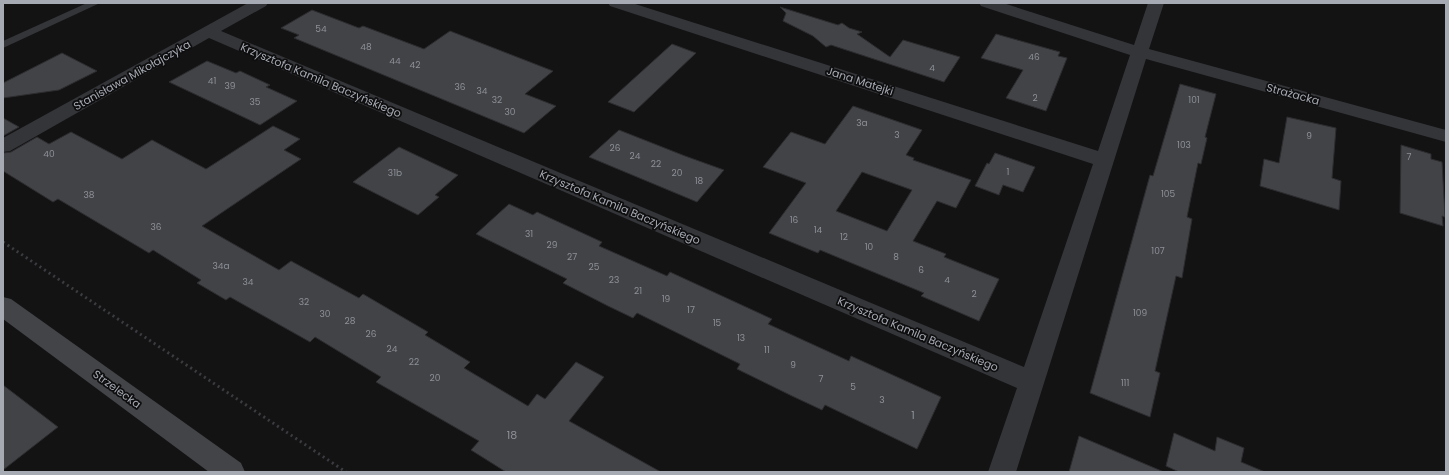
<svg xmlns="http://www.w3.org/2000/svg" width="1449" height="475" viewBox="0 0 1449 475" font-family="Poppins,sans-serif">
<rect width="100%" height="100%" fill="#131314"/>
<path fill="#424347" stroke="#2d2d30" fill-rule="evenodd" d="M 780,7 L 838,25 L 842,23 L 849,28 L 862,32 L 857,34 L 890,57 L 903,40 L 960,57 L 944,82 L 831,45 L 826,47 L 813,36 L 783,21 L 786,13 Z
M 312,10 L 359,28 L 363,26 L 424,49 L 450,31 L 553,71 L 525,94 L 556,106 L 524,133 L 294,38 L 299,35 L 281,28 Z
M 996,34 L 1060,52 L 1058,56 L 1067,58 L 1046,111 L 1006,98 L 1023,70 L 981,58 Z
M 672,44 L 696,53 L 634,112 L 608,102 Z
M 62,53 L 97,71 L 59,90 L 3,98 L 3,83 Z
M 207,61 L 236,73 L 240,71 L 270,85 L 266,87 L 297,101 L 260,125 L 169,82 Z
M 1180,84 L 1216,94 L 1205,137 L 1207,138 L 1201,164 L 1198,163 L 1187,217 L 1192,219 L 1182,278 L 1176,276 L 1155,371 L 1160,373 L 1150,417 L 1090,393 L 1150,175 L 1153,176 Z
M 853,106 L 922,130 L 906,155 L 914,158 L 913,160 L 971,180 L 956,208 L 937,201 L 913,241 L 946,254 L 944,257 L 999,279 L 979,321 L 921,296 L 924,293 L 820,250 L 818,253 L 769,233 L 806,183 L 763,167 L 791,132 L 825,144 ZM 862,172 L 912,190 L 887,231 L 836,211 Z
M 1287,117 L 1336,128 L 1332,178 L 1341,181 L 1339,210 L 1260,186 L 1264,159 L 1279,163 Z
M 3,118 L 19,127 L 3,136 Z
M 273,126 L 300,139 L 284,150 L 301,159 L 202,226 L 279,270 L 291,261 L 359,298 L 363,294 L 428,332 L 425,335 L 470,362 L 464,368 L 528,406 L 537,394 L 545,399 L 576,362 L 604,377 L 569,421 L 661,472 L 506,472 L 471,450 L 479,441 L 376,382 L 381,377 L 315,337 L 310,342 L 230,297 L 226,300 L 197,283 L 201,280 L 153,250 L 149,253 L 58,199 L 53,202 L 3,171 L 3,153 L 11,152 L 37,137 L 49,144 L 71,132 L 122,159 L 152,140 L 206,169 Z
M 619,130 L 685,156 L 724,170 L 697,202 L 589,157 Z
M 1401,145 L 1431,154 L 1431,159 L 1442,162 L 1445,217 L 1442,216 L 1443,226 L 1400,213 Z
M 399,147 L 458,175 L 435,195 L 439,197 L 418,215 L 353,182 Z
M 995,153 L 1035,167 L 1023,192 L 1003,185 L 999,195 L 975,186 L 987,163 L 989,164 Z
M 509,204 L 533,215 L 537,212 L 602,242 L 599,246 L 667,276 L 670,272 L 772,319 L 768,324 L 849,361 L 851,356 L 941,397 L 917,449 L 825,405 L 822,410 L 792,396 L 737,369 L 740,364 L 637,313 L 633,318 L 608,306 L 563,283 L 567,279 L 476,234 Z
M 3,385 L 58,427 L 3,470 Z
M 1174,433 L 1215,451 L 1217,437 L 1244,448 L 1241,462 L 1265,472 L 1179,472 L 1166,466 Z
M 1079,436 L 1164,472 L 1069,472 Z"/>
<g fill="none" stroke-linecap="round" stroke-linejoin="round">
<path stroke="#3b3c40" stroke-width="3" stroke-dasharray="2 3.5" stroke-linecap="butt" d="M 3,242 L 346,472"/>
<path fill="#343539" fill-rule="evenodd" d="M 87,3 L 100,3 L 3,48 L 3,41 Z"/>
<path fill="#343539" fill-rule="evenodd" d="M 248,3 L 268,3 L 266,6 L 221,31 L 1024,367 L 1093,164 L 610,6 L 608,3 L 632,3 L 1098,151 L 1130,55 L 981,6 L 979,3 L 1003,3 L 1134,45 L 1148,3 L 1164,3 L 1149,49 L 1446,130 L 1446,142 L 1146,59 L 1016,472 L 988,472 L 1017,388 L 209,38 L 10,151 L 3,152 L 3,138 Z"/>
<path fill="#434448" fill-rule="evenodd" d="M 3,297 L 11,299 L 241,463 L 245,472 L 209,472 L 3,319 Z"/>
</g>
<g text-anchor="middle" dominant-baseline="central" stroke-width="3.5" stroke-linejoin="round" paint-order="stroke">
<g font-size="9" fill="#8d9098">
<text x="321" y="29">54</text>
<text x="366" y="47">48</text>
<text x="1034" y="57">46</text>
<text x="395" y="61">44</text>
<text x="415" y="65">42</text>
<text x="932" y="68">4</text>
<text x="212" y="81">41</text>
<text x="230" y="86">39</text>
<text x="460" y="87">36</text>
<text x="482" y="91">34</text>
<text x="1035" y="98">2</text>
<text x="497" y="100">32</text>
<text x="1194" y="100">101</text>
<text x="255" y="102">35</text>
<text x="510" y="112">30</text>
<text x="862" y="123">3a</text>
<text x="897" y="135">3</text>
<text x="1309" y="136">9</text>
<text x="1184" y="145">103</text>
<text x="615" y="148">26</text>
<text x="49" y="154">40</text>
<text x="635" y="156">24</text>
<text x="1409" y="157">7</text>
<text x="656" y="164">22</text>
<text x="1008" y="172">1</text>
<text x="395" y="173">31b</text>
<text x="677" y="173">20</text>
<text x="699" y="181">18</text>
<text x="1168" y="194">105</text>
<text x="89" y="195">38</text>
<text x="794" y="220">16</text>
<text x="156" y="227">36</text>
<text x="818" y="230">14</text>
<text x="529" y="234">31</text>
<text x="844" y="237">12</text>
<text x="552" y="245">29</text>
<text x="869" y="247">10</text>
<text x="1158" y="251">107</text>
<text x="572" y="257">27</text>
<text x="896" y="257">8</text>
<text x="221" y="266">34a</text>
<text x="594" y="267">25</text>
<text x="921" y="270">6</text>
<text x="614" y="280">23</text>
<text x="947" y="280">4</text>
<text x="248" y="282">34</text>
<text x="638" y="291">21</text>
<text x="974" y="294">2</text>
<text x="666" y="299">19</text>
<text x="304" y="302">32</text>
<text x="691" y="310">17</text>
<text x="1140" y="313">109</text>
<text x="325" y="314">30</text>
<text x="350" y="321">28</text>
<text x="717" y="323">15</text>
<text x="371" y="334">26</text>
<text x="741" y="338">13</text>
<text x="392" y="349">24</text>
<text x="767" y="350">11</text>
<text x="414" y="362">22</text>
<text x="793" y="365">9</text>
<text x="435" y="378">20</text>
<text x="821" y="379">7</text>
<text x="1125" y="383">111</text>
<text x="853" y="387">5</text>
<text x="882" y="400">3</text>
</g>
<g font-size="11" fill="#a6aab3" stroke="#0e0e0f">
<text transform="translate(132 75) rotate(-29)">Stanisława Mikołajczyka</text>
<text transform="translate(321 80) rotate(23)">Krzysztofa Kamila Baczyńskiego</text>
<text transform="translate(860 81) rotate(18)">Jana Matejki</text>
<text transform="translate(1293 94) rotate(15)">Strażacka</text>
<text transform="translate(620 207) rotate(23)">Krzysztofa Kamila Baczyńskiego</text>
<text transform="translate(918 334) rotate(23)">Krzysztofa Kamila Baczyńskiego</text>
<text transform="translate(117 389) rotate(36)">Strzelecka</text>
</g>
<g font-size="11" fill="#8d9098">
<text x="913" y="415">1</text>
<text x="512" y="435">18</text>
</g>
</g>
<rect width="1449" height="475" fill="none" stroke="#a6aab3" stroke-width="8"/>
</svg>
